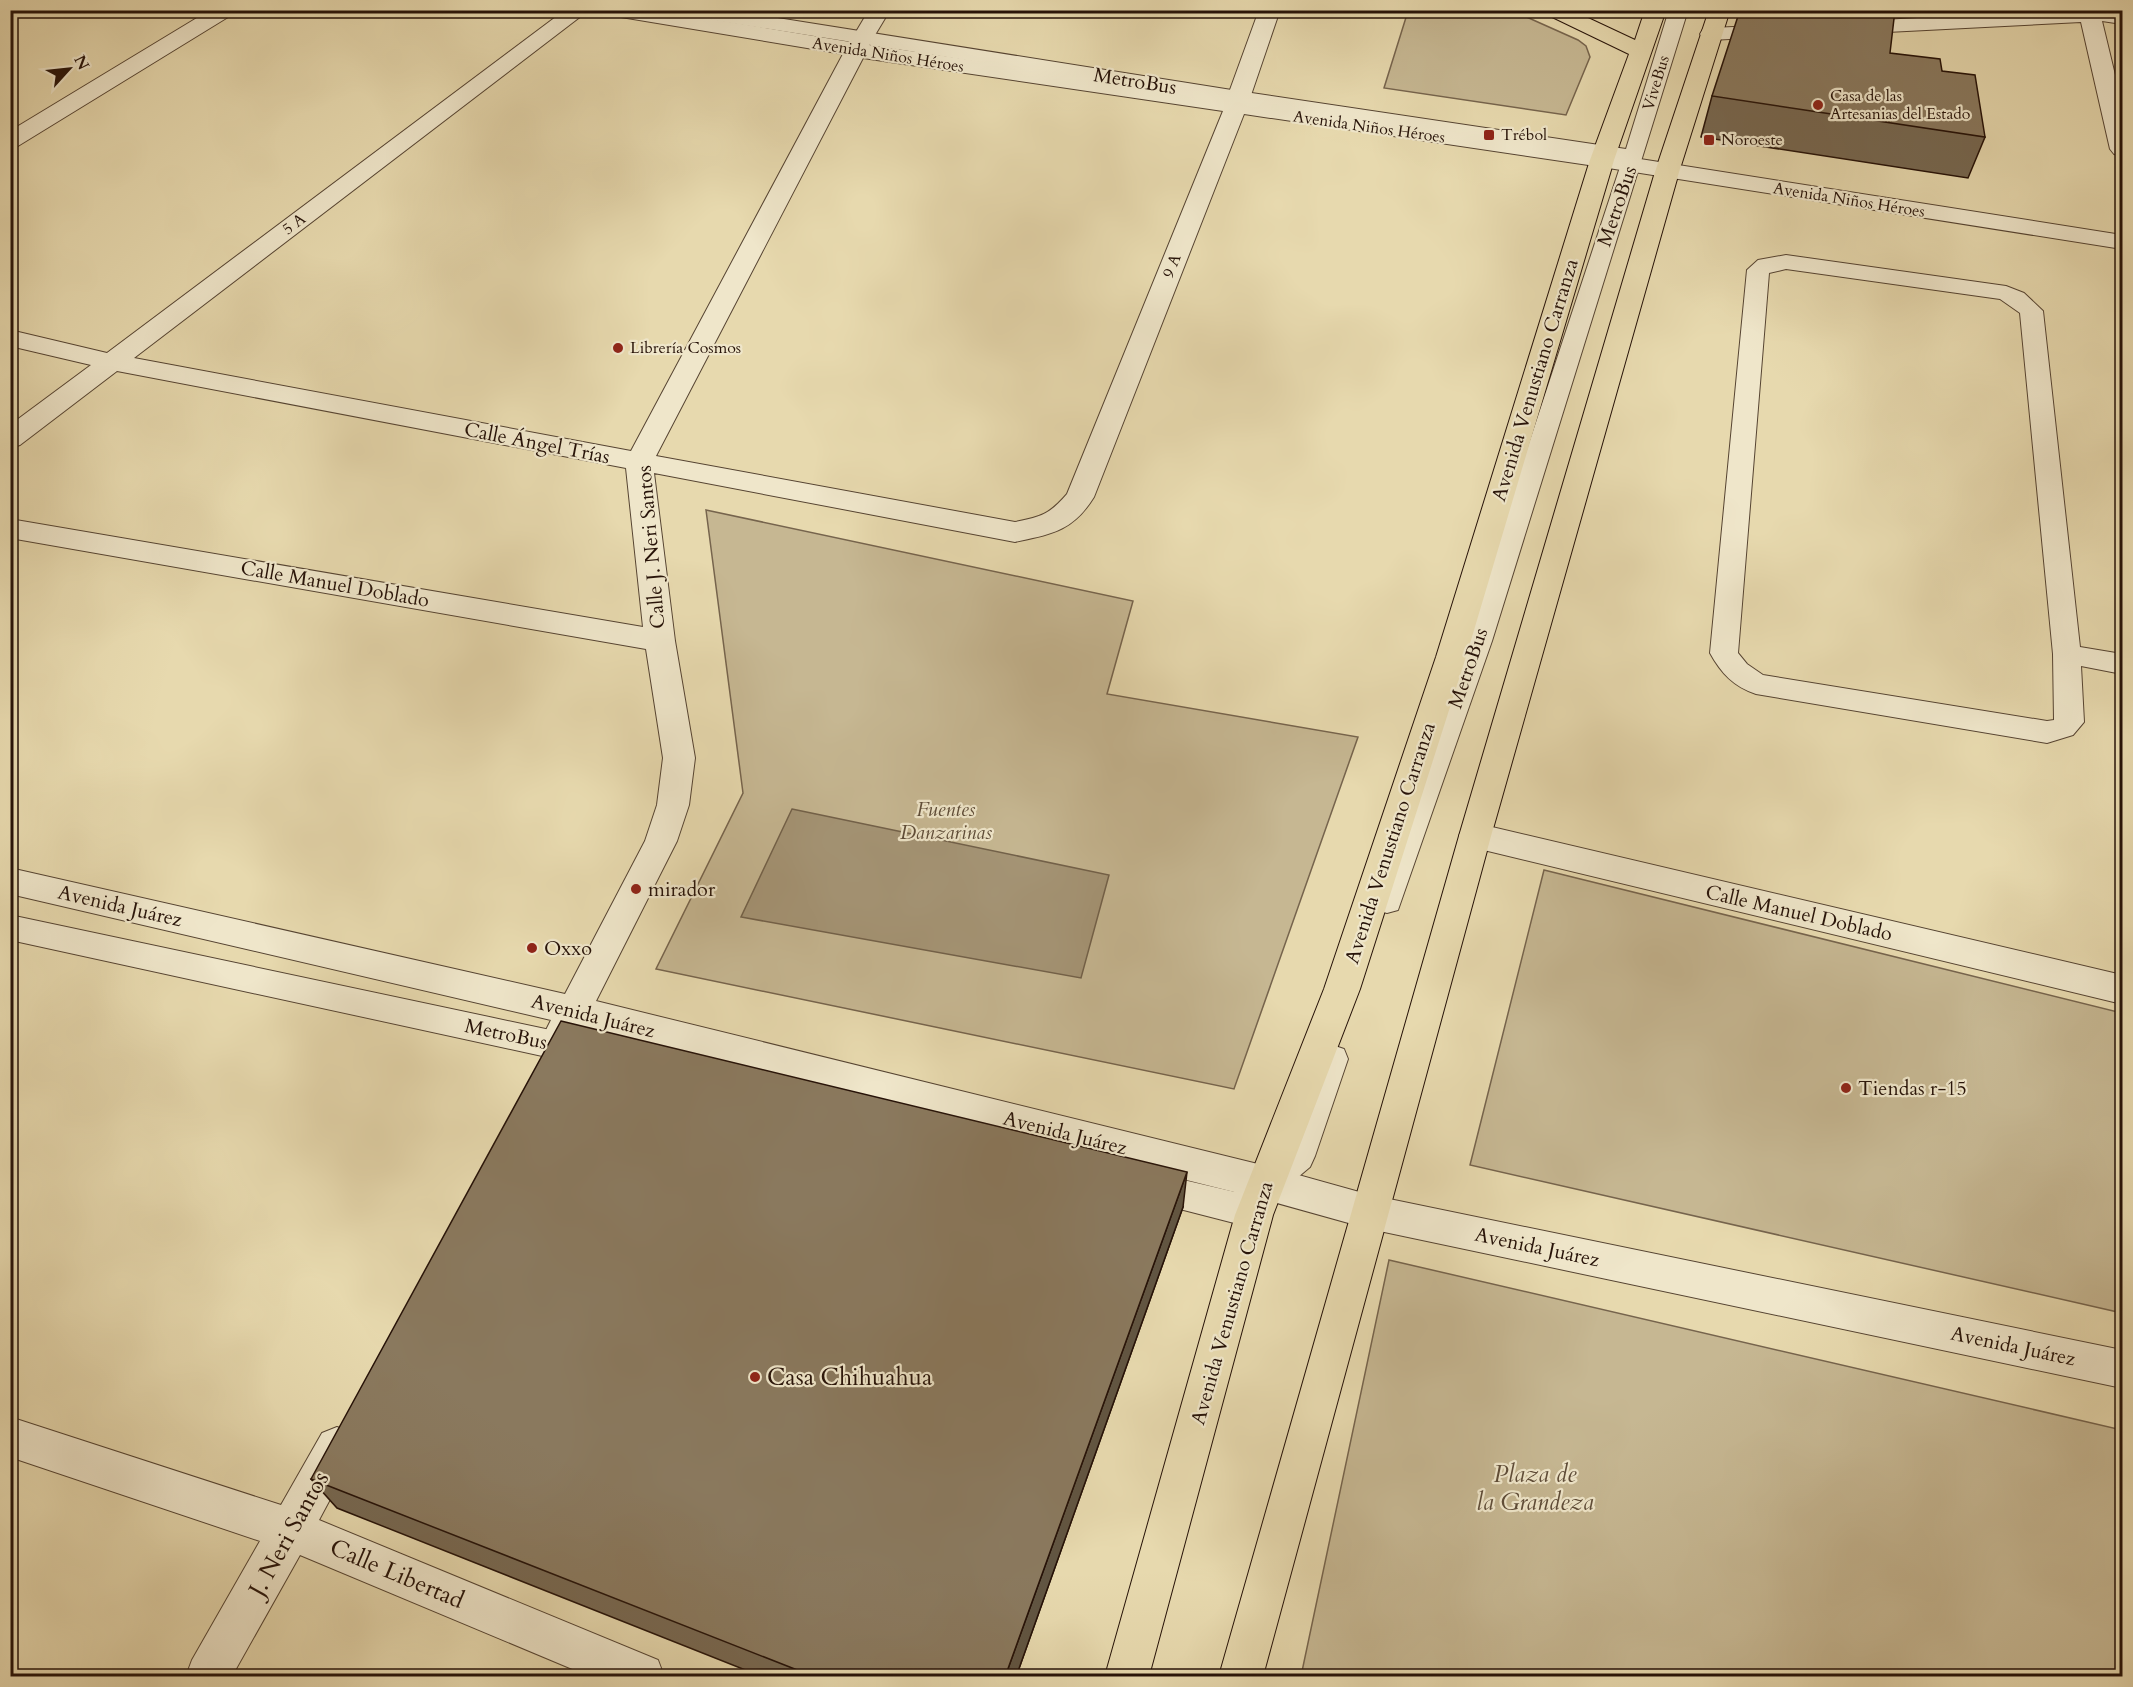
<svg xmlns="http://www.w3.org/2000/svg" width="2133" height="1687" viewBox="0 0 2133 1687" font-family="Cardo,serif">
<rect width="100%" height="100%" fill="#e7d9ae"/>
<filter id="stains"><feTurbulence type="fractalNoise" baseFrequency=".00333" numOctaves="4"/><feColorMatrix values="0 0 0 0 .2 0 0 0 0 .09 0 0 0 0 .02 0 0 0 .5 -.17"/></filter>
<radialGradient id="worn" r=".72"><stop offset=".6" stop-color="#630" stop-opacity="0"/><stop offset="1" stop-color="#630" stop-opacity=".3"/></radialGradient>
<path fill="#c6b792" stroke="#76644d" stroke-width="1.5" d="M 1408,11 L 1513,11 L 1578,40 L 1586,46 L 1590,57 L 1566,115 L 1384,88 Z
M 706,510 L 1133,601 L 1107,694 L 1358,737 L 1234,1089 L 656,969 L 743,793 Z
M 1544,870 L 2122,1013 L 2122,1313 L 1470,1165 Z
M 1389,1260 L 2122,1430 L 2122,1676 L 1301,1676 Z"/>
<path fill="#a59576" stroke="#72614a" stroke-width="1.5" d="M 792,809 L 1109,875 L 1081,978 L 741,917 Z"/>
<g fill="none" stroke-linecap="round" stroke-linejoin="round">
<g stroke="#564432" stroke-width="2">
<path id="lane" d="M 678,10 L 727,10 L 1238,91 L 1626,149 L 1669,10 L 1688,10 L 1492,641 L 1398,910 L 1387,913 L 1376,910 L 1372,901 L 1464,641 L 1622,161 L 1238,103 L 687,16 L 680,14 Z
M 1786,255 L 2006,286 L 2024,293 L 2043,311 L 2080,647 L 2122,654 L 2122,674 L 2081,666 L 2084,722 L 2073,735 L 2047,743 L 1756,694 C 1734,687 1721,673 1710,653 L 1747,270 L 1758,260 ZM 1786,269 L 2000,299 L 2020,313 L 2053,654 L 2054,720 L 2047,721 L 1763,675 L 1747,664 L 1738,653 L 1769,273 Z
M 10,915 L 588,1038 L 600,1042 L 604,1052 L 600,1062 L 588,1066 L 10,940 Z
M 1332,1045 L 1344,1049 L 1348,1059 L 1315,1156 L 1310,1167 L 1278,1194 L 1254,1220 L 1242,1225 L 1133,1197 L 1128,1186 L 1133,1175 L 1145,1171 L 1235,1192 L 1254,1172 L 1284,1147 L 1316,1059 L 1320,1049 Z"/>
</g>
<g stroke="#564432" stroke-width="2">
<path id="street" d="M 210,10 L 236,10 L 233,14 L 18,146 L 10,148 L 10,131 Z
M 565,10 L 589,10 L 134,358 L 631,451 L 843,54 L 615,16 L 608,14 L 605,10 L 656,10 L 850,42 L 869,10 L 890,10 L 869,45 L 1227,98 L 1259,10 L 1280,10 L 1249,101 L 1602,153 L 2122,235 L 2122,249 L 1602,167 L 1244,114 L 1094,497 C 1073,531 1052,534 1015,542 L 654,473 L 675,641 L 695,758 L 689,805 L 677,841 L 596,1001 L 1266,1166 L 1370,1195 L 2122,1350 L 2122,1388 L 1370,1229 L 1266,1200 L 583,1028 L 577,1041 L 564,1045 L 551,1041 L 546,1030 L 551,1020 L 10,894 L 10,868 L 565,994 L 645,841 L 657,805 L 663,758 L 646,649 L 10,538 L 10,519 L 643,627 L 626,468 L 117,371 L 20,445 L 10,448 L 10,425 L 91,365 L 10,346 L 10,330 L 107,353 ZM 863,58 L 1223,111 L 1067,494 C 1050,514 1041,517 1015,522 L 656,456 Z
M 2055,10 L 2122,12 L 2122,24 L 2102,21 L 2122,104 L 2122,156 L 2114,154 L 2110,149 L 2081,22 L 1848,34 L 1840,33 L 1837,28 L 1840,23 L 1848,22 Z
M 1778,25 L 1786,26 L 1789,31 L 1786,36 L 1711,40 L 1703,39 L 1700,34 L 1703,29 L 1711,28 Z
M 1475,823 L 2122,975 L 2122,1004 L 1463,845 L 1459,836 L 1463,827 Z
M 10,1417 L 281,1505 L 322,1433 L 337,1427 L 352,1433 L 358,1447 L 319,1520 L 658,1660 L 664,1676 L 589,1676 L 300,1555 L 232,1676 L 186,1676 L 192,1660 L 260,1541 L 10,1457 Z"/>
</g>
<g stroke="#261208" stroke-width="2">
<path id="primary" d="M 1543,10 L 1571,10 L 1635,40 L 1645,10 L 1666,10 L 1614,160 L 1466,657 L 1360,989 L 1273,1215 L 1149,1676 L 1105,1676 L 1235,1215 L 1324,989 L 1436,657 L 1590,160 L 1629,54 L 1546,14 Z
M 1709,10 L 1730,10 L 1679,172 L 1491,836 L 1263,1676 L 1219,1676 L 1459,836 L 1655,172 Z"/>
</g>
<use href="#lane" fill="#efe6ca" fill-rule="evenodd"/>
<use href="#street" fill="#efe6ca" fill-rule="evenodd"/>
<use href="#primary" fill="#e7d9ae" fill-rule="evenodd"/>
</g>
<path fill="#776851" stroke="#261208" stroke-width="1.5" d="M 1378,10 L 1408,10 L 1407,15 Z
M 1942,71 L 1985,137 L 1968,178 L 1701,137 L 1712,96 Z
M 1183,1207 L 1016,1677 L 763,1677 L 337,1508 L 311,1479 Z"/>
<path fill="#615542" stroke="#261208" stroke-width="1.5" d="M 1187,1172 L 1183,1207 L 1016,1677 L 1005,1677 Z"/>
<path fill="#8a795e" stroke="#261208" stroke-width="1.5" d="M 1740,10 L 1895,10 L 1890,53 L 1940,59 L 1942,71 L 1975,75 L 1985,137 L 1712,96 Z
M 561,1021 L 1187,1172 L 1005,1677 L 815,1677 L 311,1479 Z"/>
<g fill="#8f2418" stroke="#efe6ca" stroke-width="2">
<circle cx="1818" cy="105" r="6"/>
<rect x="1483" y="129" width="12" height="12" rx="3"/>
<rect x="1703" y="134" width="12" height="12" rx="3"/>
<circle cx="618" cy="348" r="6"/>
<circle cx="636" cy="889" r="6"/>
<circle cx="532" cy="948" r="6"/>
<circle cx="1846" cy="1088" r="6"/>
<circle cx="755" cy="1377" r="6"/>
</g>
<g text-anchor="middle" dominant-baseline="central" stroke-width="4.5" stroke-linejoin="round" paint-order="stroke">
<g font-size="16" fill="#261208" stroke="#efe6ca">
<text transform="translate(888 55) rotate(9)">Avenida Niños Héroes</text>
<text transform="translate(1656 83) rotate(-73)">ViveBus</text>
<text transform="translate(1369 127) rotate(8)">Avenida Niños Héroes</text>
<text transform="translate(1849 200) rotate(9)">Avenida Niños Héroes</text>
<text transform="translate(294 224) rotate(-37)">5 A</text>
<text transform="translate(1172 266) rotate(-68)">9 A</text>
</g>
<g font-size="16" fill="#261208" stroke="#efe6ca" text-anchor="start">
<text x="1830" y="96">Casa de las<tspan x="1830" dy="18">Artesanias del Estado</tspan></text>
<text x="1501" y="135">Trébol</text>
<text x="1721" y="140">Noroeste</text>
<text x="630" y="348">Librería Cosmos</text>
</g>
<g font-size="20" fill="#261208" stroke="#efe6ca">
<text transform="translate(1135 81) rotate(9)">MetroBus</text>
<text transform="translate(1617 206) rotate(-71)">MetroBus</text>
<text transform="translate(1535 380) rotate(-73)">Avenida Venustiano Carranza</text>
<text transform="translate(537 443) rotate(11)">Calle Ángel Trías</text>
<text transform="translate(651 547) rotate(-95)">Calle J. Neri Santos</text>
<text transform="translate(335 584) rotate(10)">Calle Manuel Doblado</text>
<text transform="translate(1468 668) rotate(-71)">MetroBus</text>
<text transform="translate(1390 843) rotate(-72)">Avenida Venustiano Carranza</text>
<text transform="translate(120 906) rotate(13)">Avenida Juárez</text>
<text transform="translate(1799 913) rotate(13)">Calle Manuel Doblado</text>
<text transform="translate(593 1016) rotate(14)">Avenida Juárez</text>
<text transform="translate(506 1034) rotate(12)">MetroBus</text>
<text transform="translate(1065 1133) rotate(14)">Avenida Juárez</text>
<text transform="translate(1537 1247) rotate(12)">Avenida Juárez</text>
<text transform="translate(1232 1303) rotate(-74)">Avenida Venustiano Carranza</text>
<text transform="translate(2013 1346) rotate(12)">Avenida Juárez</text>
</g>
<g font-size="20" font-style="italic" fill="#5e4c38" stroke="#efe6ca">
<text x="946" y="809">Fuentes<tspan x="946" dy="23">Danzarinas</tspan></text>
</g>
<g font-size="20" fill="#261208" stroke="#efe6ca" text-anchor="start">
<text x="648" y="889">mirador</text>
<text x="544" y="948">Oxxo</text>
<text x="1858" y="1088">Tiendas r-15</text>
</g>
<g font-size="24" fill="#261208" stroke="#efe6ca" text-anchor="start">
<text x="767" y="1377">Casa Chihuahua</text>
</g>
<g font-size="24" font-style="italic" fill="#5e4c38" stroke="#efe6ca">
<text x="1535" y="1474">Plaza de<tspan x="1535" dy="28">la Grandeza</tspan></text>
</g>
<g font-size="24" fill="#261208" stroke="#efe6ca">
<text transform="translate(289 1534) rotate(-61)">J. Neri Santos</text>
<text transform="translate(397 1574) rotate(23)">Calle Libertad</text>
</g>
</g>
<rect width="2133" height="1687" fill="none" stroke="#e7d9ae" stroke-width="36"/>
<rect x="12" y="12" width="2109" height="1663" fill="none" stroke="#261208" stroke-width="3"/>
<rect x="18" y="18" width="2097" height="1651" fill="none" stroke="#261208" stroke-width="1.5"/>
<g transform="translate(69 69) rotate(63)" stroke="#efe6ca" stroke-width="4.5" paint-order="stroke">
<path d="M0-4.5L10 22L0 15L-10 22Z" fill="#261208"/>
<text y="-9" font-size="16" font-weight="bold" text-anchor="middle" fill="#261208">N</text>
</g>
<rect width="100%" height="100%" filter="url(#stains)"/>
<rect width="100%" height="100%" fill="url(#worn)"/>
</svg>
